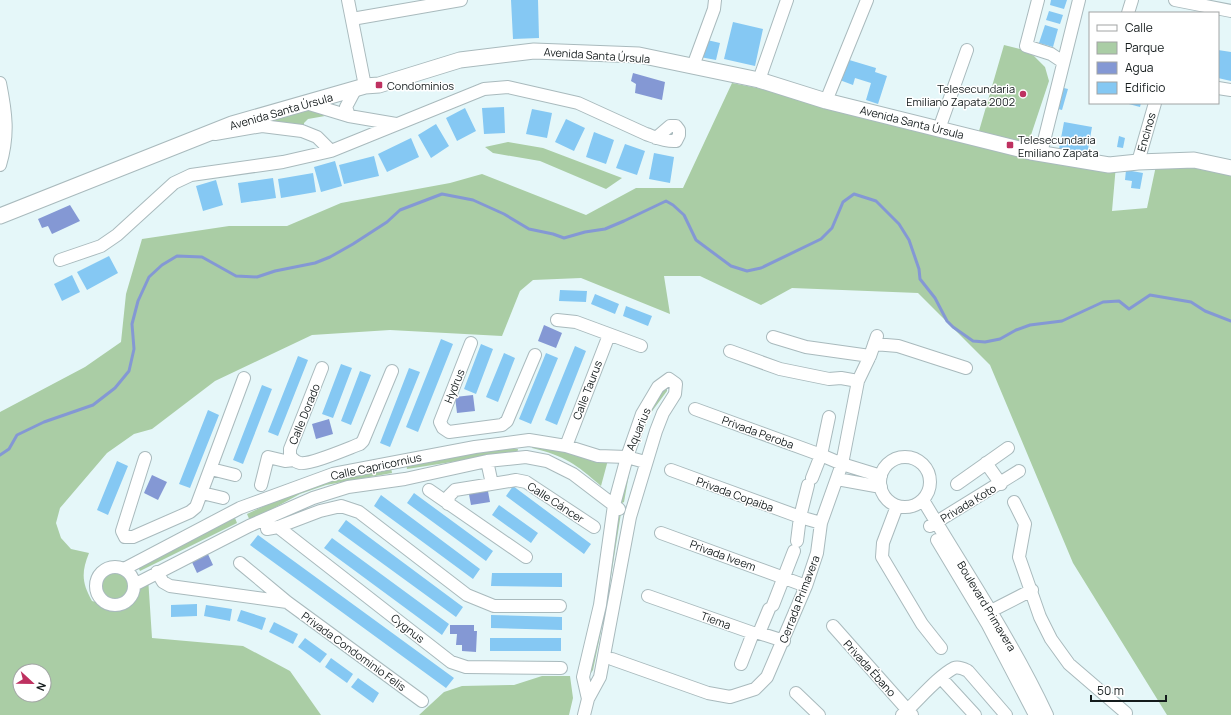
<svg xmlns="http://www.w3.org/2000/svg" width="1231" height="715" viewBox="0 0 1231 715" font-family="Manrope,sans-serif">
<rect width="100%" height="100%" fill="#e5f7f9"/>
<path fill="#aacda5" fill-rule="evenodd" d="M 1004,45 L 1024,50 L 1034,56 L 1045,67 L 1049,81 L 1028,144 L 979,131 Z
M 732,83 L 826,101 L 1116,165 L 1112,211 L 1147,208 L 1157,161 L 1231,168 L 1231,715 L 1167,715 L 1073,563 L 990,365 L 918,293 L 792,288 L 761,305 L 700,276 L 664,276 L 670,314 L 581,278 L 533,280 L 520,291 L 502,336 L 390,330 L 312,335 L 215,381 L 152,429 L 134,434 L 107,453 L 60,508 L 56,523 L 61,538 L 71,549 L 89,553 C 81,573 82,583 92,601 L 112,606 L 128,601 L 134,585 L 148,577 L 152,638 L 243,646 L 290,671 L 321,715 L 0,715 L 0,412 L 85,367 L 121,342 L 126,294 L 142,239 L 229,226 L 287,226 L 341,203 L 450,183 L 482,174 L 586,215 L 636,188 L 683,188 ZM 20,671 L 44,671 L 44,695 L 20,695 Z
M 310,109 L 325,116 L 308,119 L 304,123 L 304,126 L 279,122 L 258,122 Z
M 508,142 L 543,148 L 622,178 L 606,189 L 540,161 L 493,153 L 485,147 Z
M 664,386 L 667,386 L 667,391 L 650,414 L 635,453 L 647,411 Z
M 534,442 L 608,460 L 601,486 C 576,464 565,456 532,448 Z
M 504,448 L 518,449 L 517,455 L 503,454 L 407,469 L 406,462 Z
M 631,463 L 624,502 L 622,503 L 620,502 Z
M 391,467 L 392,473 L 326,485 L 300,494 L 250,521 L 247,514 L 311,484 Z
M 621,513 L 607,602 L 593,670 L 591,673 L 589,673 L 616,514 Z
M 235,518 L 237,523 L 140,571 L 137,565 Z
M102 586a13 13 0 1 1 26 0a13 13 0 1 1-26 0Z
M 542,676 L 570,676 L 573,698 L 569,715 L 419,715 L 444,692 L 462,686 L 514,685 Z"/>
<path fill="#8498d4" d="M 633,73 L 665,82 L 662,100 L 635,93 L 636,84 L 631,81 Z
M 70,205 L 80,221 L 52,234 L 48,226 L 42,228 L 38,219 Z
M 544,325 L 562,333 L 556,348 L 538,341 Z
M 473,395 L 475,411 L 457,413 L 455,397 Z
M 329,419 L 333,434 L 316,439 L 312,424 Z
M 152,475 L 167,482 L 158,500 L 144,493 Z
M 487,486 L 490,502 L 471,505 L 468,489 Z
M 207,552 L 213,565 L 197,573 L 191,560 Z
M 450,625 L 474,625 L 474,631 L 477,631 L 476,652 L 462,651 L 462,645 L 456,645 L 457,634 L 450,634 Z"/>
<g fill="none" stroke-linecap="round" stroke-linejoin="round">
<path stroke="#8498d4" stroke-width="3" d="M 0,455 L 9,449 L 17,435 L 44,422 L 93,405 L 115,388 L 129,371 L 134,349 L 132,324 L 138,301 L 149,277 L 162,265 L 177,256 L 202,257 L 236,276 L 257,277 L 275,271 L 315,263 L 330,257 L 353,244 L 387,222 L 400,210 L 442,194 L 473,200 L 504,214 L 529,229 L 553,234 L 564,238 L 585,232 L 605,229 L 624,221 L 666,201 L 673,205 L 684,215 L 696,240 L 731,266 L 747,271 L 761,268 L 821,239 L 832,228 L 843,202 L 854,194 L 876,201 L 899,224 L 909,240 L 919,269 L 920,279 L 935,298 L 947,321 L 953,327 L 973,341 L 985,342 L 1000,339 L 1016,330 L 1030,325 L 1062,321 L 1103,302 L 1119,301 L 1129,309 L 1150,295 L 1191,302 L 1205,311 L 1231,321"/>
</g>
<path fill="#85c8f3" d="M 511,0 L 538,0 L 539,38 L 513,39 Z
M 1051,0 L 1067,0 L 1064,9 L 1050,5 Z
M 1049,11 L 1063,15 L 1060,24 L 1046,20 Z
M 733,22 L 763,29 L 755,66 L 724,59 Z
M 1045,25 L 1058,29 L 1053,47 L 1039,43 Z
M 703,39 L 720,43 L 716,60 L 700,57 Z
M 1218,50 L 1231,52 L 1231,81 L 1218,78 Z
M 846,59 L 876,68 L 875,72 L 887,76 L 878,104 L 866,100 L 871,83 L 855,78 L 853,85 L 837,79 Z
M 1060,87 L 1068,89 L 1062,110 L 1054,108 Z
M 1125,103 L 1141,103 L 1140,107 Z
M 504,107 L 505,133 L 484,134 L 482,108 Z
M 465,108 L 476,131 L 457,141 L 446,118 Z
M 532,109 L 552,113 L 547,138 L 526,134 Z
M 566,119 L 585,128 L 574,151 L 555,142 Z
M 1064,122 L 1092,127 L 1087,155 L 1059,149 Z
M 436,124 L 449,146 L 431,158 L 418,135 Z
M 594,132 L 614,140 L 606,164 L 586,157 Z
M 1119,136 L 1125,138 L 1123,148 L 1117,147 Z
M 411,138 L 419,157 L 387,172 L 378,154 Z
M 625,144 L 645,151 L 637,175 L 616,168 Z
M 654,153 L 674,157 L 670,183 L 649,179 Z
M 374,156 L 379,176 L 344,184 L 339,165 Z
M 335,161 L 342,186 L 321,192 L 314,167 Z
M 1126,170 L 1143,173 L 1140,189 L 1131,188 L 1132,181 L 1125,180 Z
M 313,173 L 316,192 L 281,198 L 278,179 Z
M 273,178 L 276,198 L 241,203 L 238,183 Z
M 216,180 L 223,205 L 203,211 L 196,186 Z
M 109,256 L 118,273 L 87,290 L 77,272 Z
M 72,275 L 80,292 L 62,301 L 54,284 Z
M 560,290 L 587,291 L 586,302 L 559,301 Z
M 595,294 L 619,304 L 615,314 L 591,304 Z
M 626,306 L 652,316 L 648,326 L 623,316 Z
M 441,339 L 453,344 L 418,432 L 406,427 Z
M 481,344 L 493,349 L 476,394 L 464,389 Z
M 575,346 L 586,351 L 557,425 L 545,420 Z
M 504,353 L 515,358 L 498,402 L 486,397 Z
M 546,353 L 558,358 L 531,424 L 519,419 Z
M 298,356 L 308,360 L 278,436 L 268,432 Z
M 341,364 L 352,368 L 333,418 L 322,414 Z
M 409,368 L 420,372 L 390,447 L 380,443 Z
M 360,371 L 371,375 L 351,425 L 341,421 Z
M 262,385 L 272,389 L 243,464 L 233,460 Z
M 208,410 L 219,415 L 190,488 L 179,484 Z
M 117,461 L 128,466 L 108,515 L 97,510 Z
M 513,486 L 591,544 L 584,554 L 506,496 Z
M 414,493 L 493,551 L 486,561 L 407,503 Z
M 381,495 L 480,569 L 473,579 L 374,506 Z
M 499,505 L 538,533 L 531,543 L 492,515 Z
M 346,520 L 463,607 L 456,617 L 338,531 Z
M 258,535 L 454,678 L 446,688 L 250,545 Z
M 332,538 L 449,624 L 442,635 L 324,548 Z
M 492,573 L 562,573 L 562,587 L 491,586 Z
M 197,604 L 197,616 L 171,617 L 171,605 Z
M 206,605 L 232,609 L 230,621 L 204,616 Z
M 241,610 L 266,618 L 262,630 L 237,621 Z
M 491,615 L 562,617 L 562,630 L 491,628 Z
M 274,622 L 298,634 L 293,644 L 269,632 Z
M 305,638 L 327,654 L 320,663 L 298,647 Z
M 490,638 L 561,638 L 561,651 L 490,651 Z
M 331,658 L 353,674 L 347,683 L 325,667 Z
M 358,678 L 379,693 L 373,703 L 351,687 Z"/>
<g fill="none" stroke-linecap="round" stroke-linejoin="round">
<g stroke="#a9babd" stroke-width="14">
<path id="minor" d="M 348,0 L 365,86
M 1038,0 L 1026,46 L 1051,54 L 1063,62
M 1175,0 L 1231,11
M 1128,13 L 1132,0
M 352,19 L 461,0
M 693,66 L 714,9 L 715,0
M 759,80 L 787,0
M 0,83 C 6,113 9,135 0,165
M 356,88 L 346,107 L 349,116 L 396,124
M 1218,88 L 1231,90
M 826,101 L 867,0
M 306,103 L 349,116
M 939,129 L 967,50
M 215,134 L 262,126 L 302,131 L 317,137 L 331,151
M 1041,153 L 1079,0
M 1138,162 L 1155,103
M 60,260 L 101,246 L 117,235 L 174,183 L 191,175 L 283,162 L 331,151 L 484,89 L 508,87 L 578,103 L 646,134 C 655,137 665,142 676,141 L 679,135 L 679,130 L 676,126 L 670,126 L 656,138
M 557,320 L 576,322 L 641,346
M 773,337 L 806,347 L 870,356
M 471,343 L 440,422 L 443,428 L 449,432 L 502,425 L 507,421 L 535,355
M 874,344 L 898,346 L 966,368
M 730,351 L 780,369 L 829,379 L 841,378 L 858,381
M 322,368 L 290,449 L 290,456 C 293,459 295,462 300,463 C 310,465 349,448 360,444 L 363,441 L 392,371
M 695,409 L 821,455 L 842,464 L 881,476
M 566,446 L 609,335
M880 482a25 25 0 1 1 50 0a25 25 0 1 1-50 0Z
M 145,458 L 122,531 L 125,537 L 133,537 L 190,512 L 196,507 L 244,378
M 487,461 L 492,484
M 986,463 L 1001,484
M 211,469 L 235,475
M 671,470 L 800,517 L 821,523
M 812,478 L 821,455 L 829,417
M 837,479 L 881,487
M 957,484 L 1008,448
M 261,485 L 268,457 L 285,461 L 294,460
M 429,490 L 526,557
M 202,493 L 223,498
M 923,500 C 965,571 1012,640 1047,715
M 1014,502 L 1025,524 L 1019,557 L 1040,617 L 1051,639 L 1069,664 L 1126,713
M 448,504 L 449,496 L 455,490 L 516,480 L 526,482 L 594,527
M 897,506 L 883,543 L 882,557 L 922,624 L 941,648
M 930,526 L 1019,471
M 278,527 L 320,511 L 341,506 L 359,512 L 467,595 L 494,606 L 560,606
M 267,529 L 278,527 L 451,662 L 466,667 L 561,668
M 661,533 L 806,586
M 937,540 L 988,625 L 1035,715
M 797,541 L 800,517 L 808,485
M 240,563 L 287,602 L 422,701
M96 586a19 19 0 1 1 38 0a19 19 0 1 1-38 0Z
M 124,569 L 240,508 L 333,474 L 475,447 L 529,440 L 566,446 L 598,456 L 627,457 L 645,462
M 157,572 L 163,582 L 170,586 L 287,602
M 134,585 L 249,526 L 313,498 L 348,487 L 405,479 L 487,461 L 526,457 L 547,461 L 573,474 L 619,509
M 648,596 L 753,633 L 759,633 L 784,641
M 773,605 L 794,551
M 985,614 L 1032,590
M 833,626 L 912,715
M 759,633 L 769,609
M 612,659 L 708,693 L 730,697 L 755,689 L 767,677 L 806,586 L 817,553 L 821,523 L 842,464 L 858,381 L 870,356 L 877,336
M 741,664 L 753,633
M 941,678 L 975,715
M 796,693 L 819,715
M 584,715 L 588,699 L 600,677 L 630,517 L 656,431 L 663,413 L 675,394 L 676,384 L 669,379 L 658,387 L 642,414 L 627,457 L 614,505 L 600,605 L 583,677 L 588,699
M 902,715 C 916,703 938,676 954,668 C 959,666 964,669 968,671 L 1006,715"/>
</g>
<g stroke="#a9babd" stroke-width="17">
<path id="tertiary" d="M 0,216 L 232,124 L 365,86 L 379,85 L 460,60 L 534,51 L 639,55 L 759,80 L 826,101 L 1031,152 L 1109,165 L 1138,162 L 1194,160 L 1231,168"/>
</g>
<use href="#minor" stroke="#fff" stroke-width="12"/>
<use href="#tertiary" stroke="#fff" stroke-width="15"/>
</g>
<g fill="#be3160" stroke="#fff" stroke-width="1.5">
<rect x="375" y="81" width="8" height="8" rx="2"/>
<circle cx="1023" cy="94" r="4"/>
<rect x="1006" y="141" width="8" height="8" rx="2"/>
</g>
<g text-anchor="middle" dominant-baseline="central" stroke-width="3" stroke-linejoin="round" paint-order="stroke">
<g font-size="11" fill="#141b1c" stroke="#fff">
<text transform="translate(597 55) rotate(4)">Avenida Santa Úrsula</text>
<text transform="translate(281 111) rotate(-16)">Avenida Santa Úrsula</text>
<text transform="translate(912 122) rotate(14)">Avenida Santa Úrsula</text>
<text transform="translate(1146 132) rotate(-74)">Encinos</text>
<text transform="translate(454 386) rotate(-68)">Hydrus</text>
<text transform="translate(587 390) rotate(-69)">Calle Taurus</text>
<text transform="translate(304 414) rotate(-68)">Calle Dorado</text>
<text transform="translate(638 429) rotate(-67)">Aquarius</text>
<text transform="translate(758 432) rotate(20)">Privada Peroba</text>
<text transform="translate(376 466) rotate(-12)">Calle Capricornius</text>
<text transform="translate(735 494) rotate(20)">Privada Copaiba</text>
<text transform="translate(556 502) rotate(33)">Calle Cáncer</text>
<text transform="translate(968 503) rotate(-31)">Privada Koto</text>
<text transform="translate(723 555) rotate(20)">Privada Iveem</text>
<text transform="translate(799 599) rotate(-69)">Cerrada Primavera</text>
<text transform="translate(987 606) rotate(59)">Boulevard Primavera</text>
<text transform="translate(716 620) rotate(20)">Tiema</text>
<text transform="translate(408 628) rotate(38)">Cygnus</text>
<text transform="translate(354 651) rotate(36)">Privada Condominio Felis</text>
<text transform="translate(870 668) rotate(48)">Privada Ébano</text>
</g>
<g font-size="11" fill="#141b1c" stroke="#fff" text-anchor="start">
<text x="387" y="85">Condominios</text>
<text x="1015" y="88" text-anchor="end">Telesecundaria<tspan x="1015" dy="13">Emiliano Zapata 2002</tspan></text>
<text x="1018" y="139">Telesecundaria<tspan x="1018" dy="13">Emiliano Zapata</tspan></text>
</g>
</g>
<rect x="1089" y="12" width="130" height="92" fill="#ffffff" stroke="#a1a4a4"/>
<rect x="1097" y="25" width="20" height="6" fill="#ffffff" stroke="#a1a4a4"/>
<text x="1125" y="32" font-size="12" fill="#141b1c">Calle</text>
<rect x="1097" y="42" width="20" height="12" fill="#aacda5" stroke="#a1a4a4"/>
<text x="1125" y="52" font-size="12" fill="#141b1c">Parque</text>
<rect x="1097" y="62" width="20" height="12" fill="#8498d4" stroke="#a1a4a4"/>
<text x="1125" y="72" font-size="12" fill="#141b1c">Agua</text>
<rect x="1097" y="82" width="20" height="12" fill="#85c8f3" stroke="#a1a4a4"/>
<text x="1125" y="92" font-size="12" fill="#141b1c">Edificio</text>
<g transform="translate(32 683) rotate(112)"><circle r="19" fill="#ffffff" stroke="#a1a4a4"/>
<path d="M0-3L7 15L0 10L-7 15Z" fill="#be3160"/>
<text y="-6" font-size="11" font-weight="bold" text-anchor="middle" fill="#141b1c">N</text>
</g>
<path d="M1091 695v6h75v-6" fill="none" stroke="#141b1c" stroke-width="2"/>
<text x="1097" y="695" font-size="12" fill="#141b1c" stroke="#ffffff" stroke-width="3" paint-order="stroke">50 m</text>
</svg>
